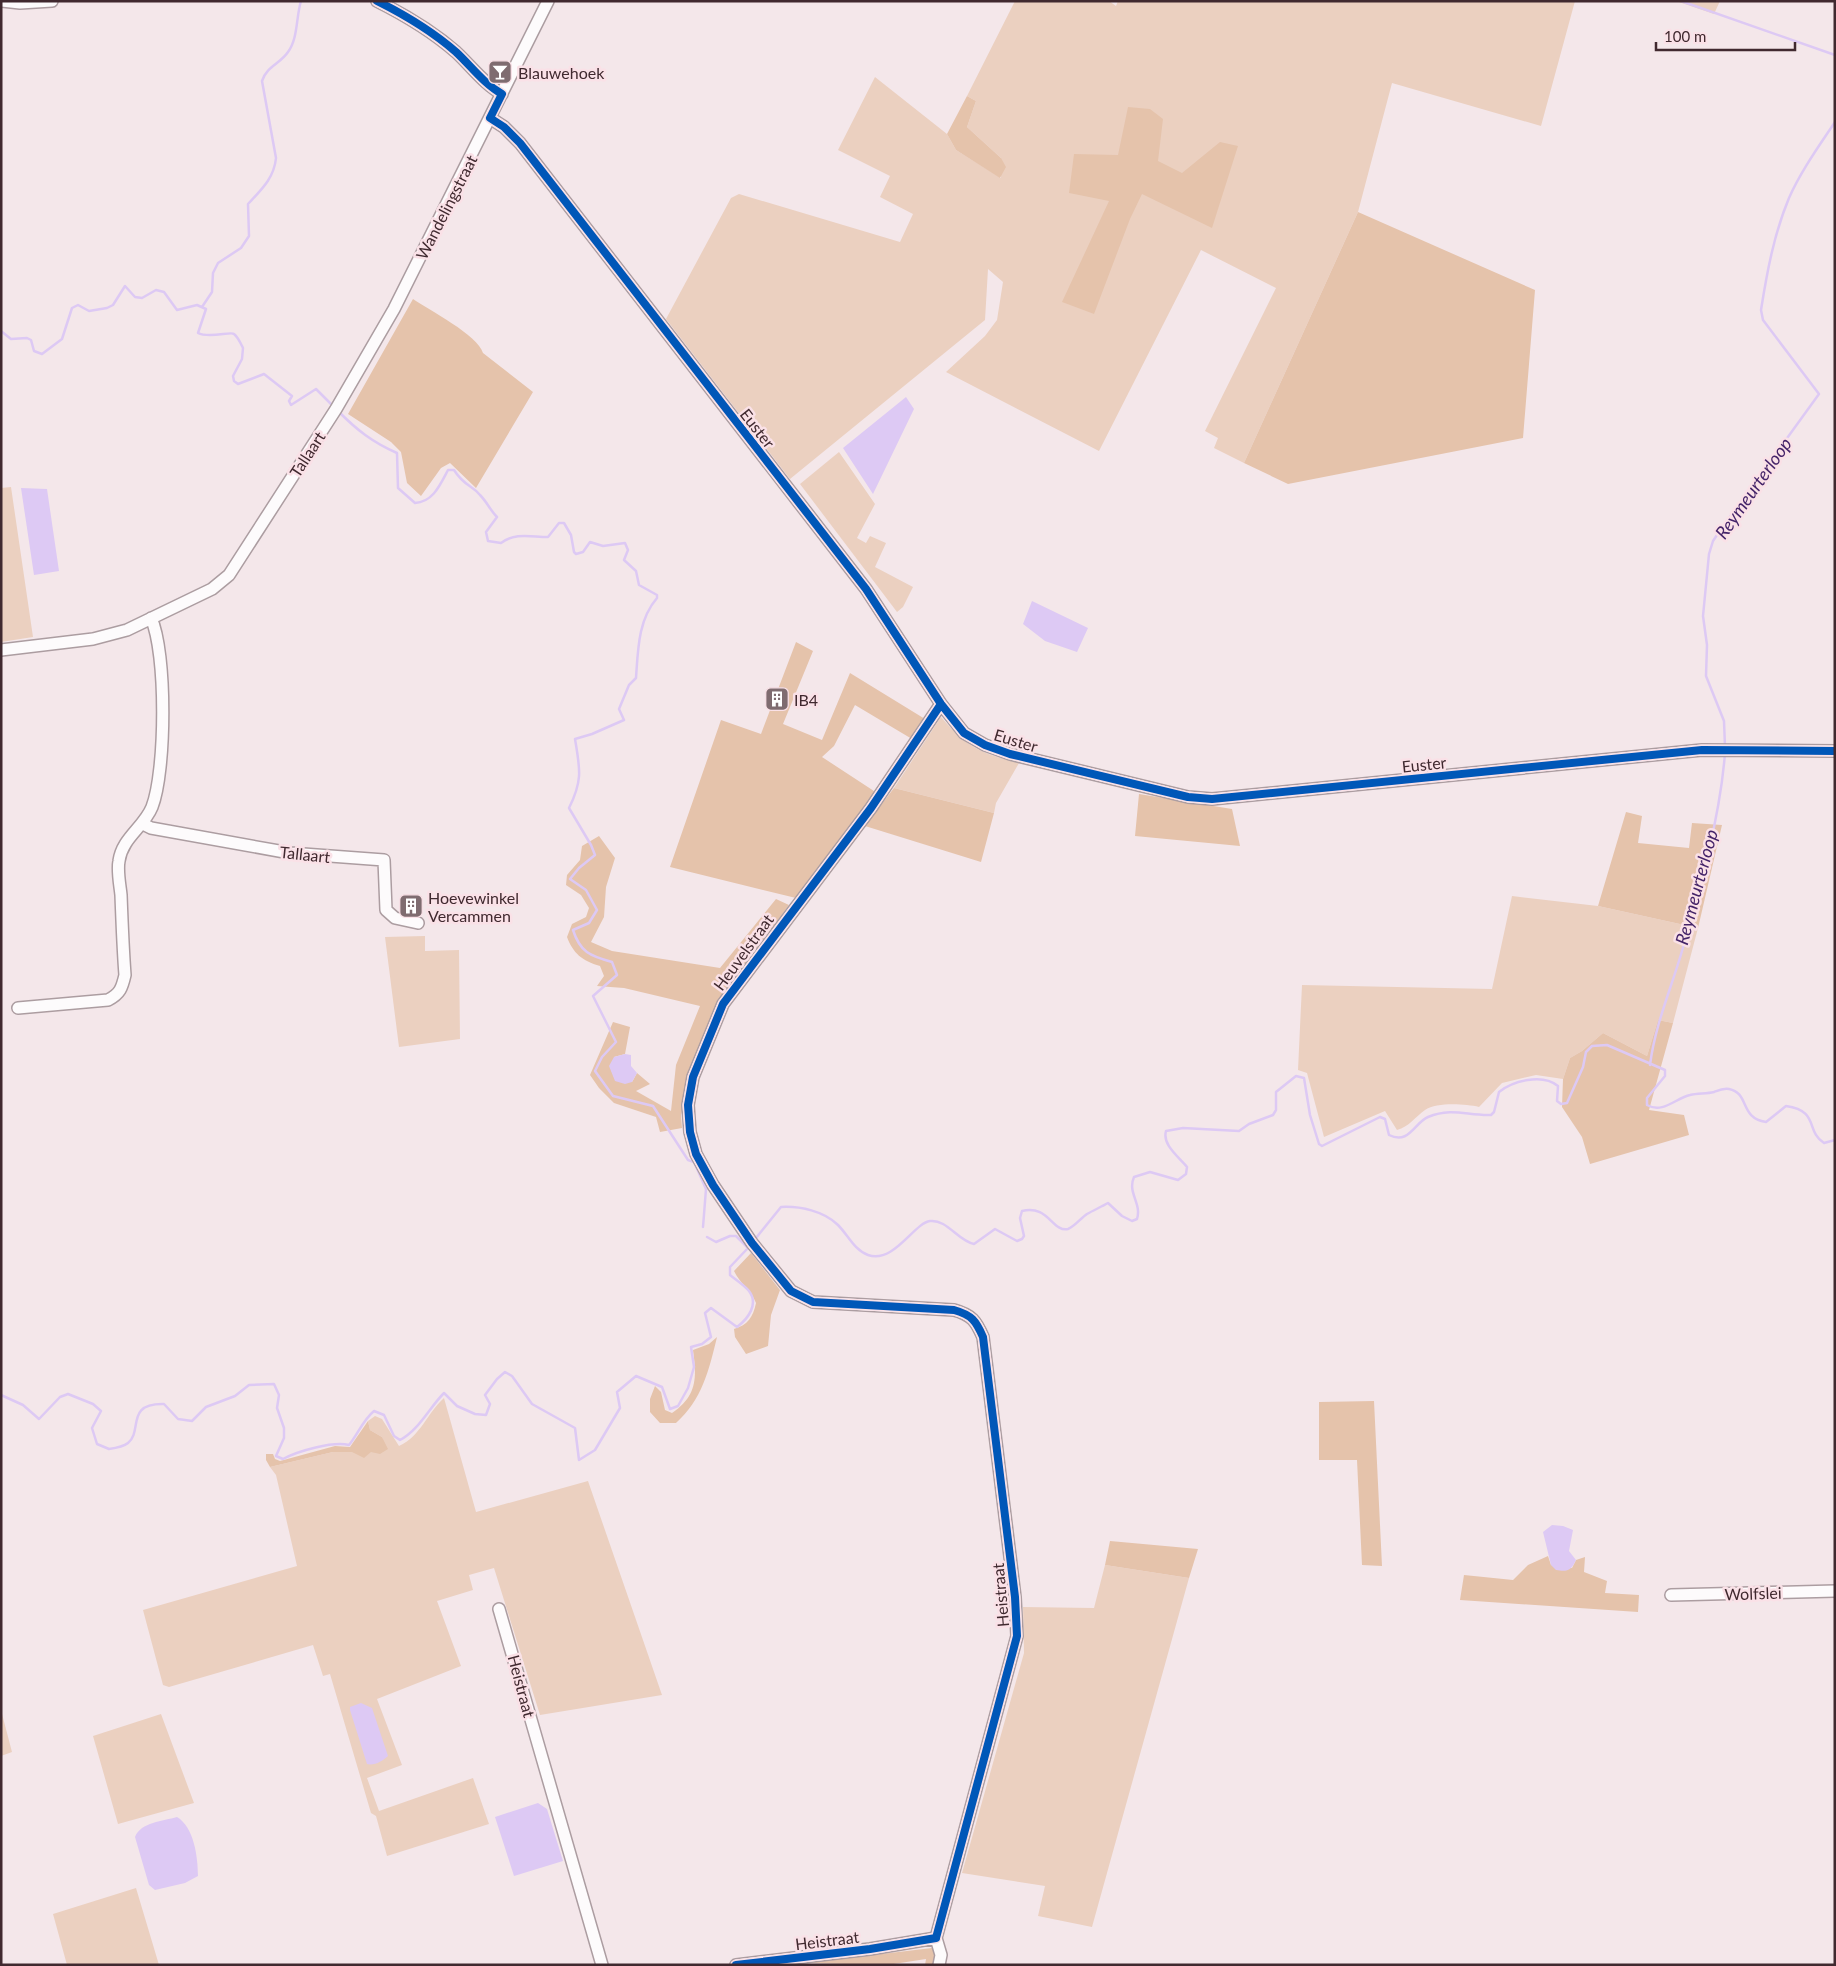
<svg xmlns="http://www.w3.org/2000/svg" width="1836" height="1966" viewBox="0 0 1836 1966" font-family="Lato,sans-serif">
<rect width="100%" height="100%" fill="#f4e7ea"/>
<path fill="#ebd0c0" d="M 1015,1 L 1109,1 L 1116,6 L 1118,1 L 1575,1 L 1541,126 L 1392,83 L 1358,212 L 1244,463 L 1214,448 L 1218,438 L 1205,431 L 1276,288 L 1201,250 L 1099,451 L 946,372 L 985,336 L 997,320 L 1003,282 L 988,269 L 985,320 L 790,479 L 666,319 L 731,198 L 739,194 L 900,242 L 913,214 L 880,197 L 890,176 L 838,150 L 875,77 L 947,134 L 956,150 L 1001,178 L 1001,158 L 967,127 L 976,101 L 967,96 Z
M 1676,1 L 1720,1 L 1714,14 Z
M 839,452 L 875,504 L 857,538 L 866,543 L 870,536 L 886,543 L 875,567 L 913,587 L 903,607 L 897,612 L 800,484 Z
M 11,487 L 33,637 L 1,642 L 1,488 Z
M 941,717 C 968,748 980,753 1019,763 L 996,803 L 994,813 L 894,788 Z
M 1512,896 L 1598,906 L 1698,928 L 1673,1023 L 1658,1020 L 1647,1056 L 1603,1033 L 1582,1051 L 1570,1058 L 1563,1079 L 1536,1075 L 1502,1083 L 1479,1107 C 1465,1104 1437,1102 1425,1110 C 1415,1117 1409,1127 1397,1130 L 1385,1111 L 1324,1137 L 1307,1073 L 1298,1070 L 1302,985 L 1492,989 Z
M 425,936 L 425,951 L 459,950 L 460,1039 L 399,1047 L 385,937 Z
M 444,1398 L 476,1512 L 588,1481 L 662,1695 L 540,1715 L 494,1568 L 469,1575 L 473,1590 L 437,1601 L 461,1666 L 377,1699 L 402,1765 L 367,1778 L 379,1811 L 473,1778 L 489,1824 L 387,1856 L 376,1816 L 371,1813 L 330,1674 L 323,1676 L 313,1645 L 169,1687 L 163,1685 L 143,1610 L 297,1566 L 276,1475 L 270,1467 L 333,1452 L 371,1452 L 384,1446 L 382,1437 L 370,1430 L 368,1421 L 375,1416 L 382,1419 L 399,1446 C 421,1436 427,1413 444,1398 Z
M 1105,1565 L 1189,1578 L 1092,1927 L 1038,1916 L 1045,1886 L 962,1873 L 1024,1653 L 1023,1607 L 1094,1608 Z
M 1,1710 L 12,1752 L 1,1756 Z
M 161,1714 L 194,1803 L 118,1824 L 93,1736 Z
M 136,1888 L 159,1965 L 67,1965 L 53,1914 Z"/>
<path fill="#e5c3ab" d="M 967,96 L 976,101 L 967,127 L 1001,158 L 1006,167 L 1000,178 L 956,150 L 947,134 Z
M 1128,107 L 1150,109 L 1163,119 L 1158,161 L 1182,173 L 1220,142 L 1238,146 L 1212,228 L 1142,194 L 1130,219 L 1094,314 L 1062,302 L 1109,201 L 1069,193 L 1074,154 L 1118,155 Z
M 1358,212 L 1535,290 L 1523,438 L 1288,484 L 1244,463 Z
M 413,299 C 429,310 478,335 483,353 L 533,392 L 476,488 L 450,463 L 441,468 L 421,496 L 407,483 L 401,452 L 391,442 L 348,414 Z
M 796,642 L 813,651 L 783,724 L 822,740 L 850,673 L 925,719 L 912,739 L 855,705 L 834,746 L 822,757 L 877,793 L 796,898 L 670,867 L 721,720 L 761,734 Z
M 894,788 L 994,813 L 981,862 L 865,826 Z
M 1139,794 L 1232,809 L 1240,846 L 1135,836 Z
M 1626,812 L 1642,816 L 1638,843 L 1689,848 L 1692,823 L 1722,825 L 1698,928 L 1598,906 Z
M 599,836 L 615,858 L 606,887 L 604,917 L 591,942 L 612,951 L 720,968 L 776,899 L 789,905 L 715,1008 L 695,1058 L 681,1115 L 682,1128 L 660,1132 L 656,1117 L 614,1103 L 599,1088 L 590,1075 L 613,1022 L 630,1027 L 625,1054 L 614,1057 L 632,1082 L 637,1073 L 650,1084 L 636,1091 L 671,1111 L 676,1065 L 700,1006 L 624,988 L 597,986 L 604,976 L 600,966 C 582,961 573,953 567,937 L 572,924 L 586,917 L 589,908 L 581,895 L 566,885 L 567,875 L 580,860 L 582,846 Z
M 1658,1020 L 1673,1023 L 1649,1110 L 1684,1115 L 1689,1135 L 1590,1164 L 1582,1137 L 1562,1107 L 1563,1079 L 1570,1058 L 1582,1051 L 1603,1033 L 1647,1056 Z
M 751,1253 L 780,1290 L 771,1315 L 768,1346 L 746,1354 L 735,1337 L 734,1329 C 748,1325 753,1317 756,1303 C 751,1289 740,1284 734,1271 Z
M 717,1337 C 709,1370 702,1400 676,1423 L 660,1423 L 650,1412 L 650,1399 L 655,1386 L 661,1392 L 665,1410 L 672,1413 C 697,1396 697,1378 693,1350 L 709,1344 Z
M 1374,1401 L 1382,1566 L 1362,1565 L 1357,1460 L 1319,1460 L 1319,1402 Z
M 368,1421 L 370,1430 L 382,1437 L 388,1449 L 380,1454 L 371,1452 L 364,1458 L 352,1452 L 333,1452 L 270,1467 L 266,1460 L 266,1454 L 273,1454 L 275,1459 L 280,1461 L 335,1446 L 350,1447 Z
M 1110,1541 L 1198,1549 L 1189,1578 L 1105,1565 Z
M 1548,1556 L 1551,1565 L 1572,1568 L 1576,1560 L 1585,1557 L 1584,1572 L 1607,1581 L 1605,1593 L 1639,1595 L 1638,1612 L 1460,1600 L 1464,1575 L 1513,1580 L 1528,1565 Z
M 932,1948 L 936,1952 L 933,1965 L 925,1965 L 926,1959 L 887,1965 L 806,1963 Z"/>
<path fill="#ddc9f4" d="M 906,397 L 914,409 L 873,494 L 843,448 Z
M 21,488 L 47,489 L 59,571 L 34,575 Z
M 1032,601 L 1088,628 L 1077,652 L 1045,641 L 1023,624 Z
M 625,1054 L 631,1055 L 631,1066 L 637,1073 L 632,1082 L 625,1084 L 615,1081 L 609,1066 L 614,1057 Z
M 1552,1525 L 1563,1526 L 1573,1530 L 1569,1551 L 1576,1560 C 1571,1571 1567,1572 1556,1570 L 1551,1565 L 1543,1532 Z
M 361,1703 L 372,1708 L 388,1756 C 383,1761 374,1766 367,1764 L 350,1710 L 350,1707 Z
M 538,1803 L 547,1809 L 563,1861 L 514,1876 L 495,1817 Z
M 177,1817 C 194,1827 198,1857 198,1876 L 185,1883 L 155,1890 L 149,1885 L 135,1837 C 141,1822 163,1821 177,1817 Z"/>
<g fill="none" stroke-linecap="round" stroke-linejoin="round">
<path stroke="#ddc9f4" stroke-width="2.5" d="M 1681,1 L 1835,55
M 202,307 L 212,292 L 213,273 L 218,263 L 241,248 L 249,236 L 248,204 C 262,189 274,178 276,158 L 262,81 C 267,66 280,64 288,52 C 298,39 296,17 301,1
M 1,331 L 11,339 L 27,338 L 31,340 L 34,351 L 42,354 L 62,339 L 72,308 L 78,305 L 89,311 L 107,308 L 113,305 L 125,286 L 135,297 L 142,298 L 156,290 L 164,292 L 177,310 L 197,305 L 206,309 L 198,333 C 209,339 231,331 234,334 C 238,337 241,344 243,348 L 242,359 L 233,376 L 234,381 L 238,384 L 264,374 L 292,396 L 289,401 L 291,405 L 316,389 L 334,407
M 338,411 C 357,430 372,442 397,453 L 398,488 L 415,503 C 433,502 440,485 448,470 L 454,470 C 464,486 472,485 480,495 C 487,502 490,510 497,517 L 486,532 L 488,541 L 501,543 C 516,532 531,537 548,537 L 559,523 L 564,523 L 571,535 L 574,552 L 576,554 L 583,552 L 590,542 L 603,546 L 625,543 L 628,550 L 624,560 L 636,571 L 639,585 L 657,595 L 657,598 C 638,620 638,650 636,678 L 629,685 L 619,709 L 624,720 L 592,734 L 575,739 C 580,769 583,780 569,808 L 591,845 L 595,855 L 579,868 L 570,879 L 586,890 L 597,910 L 589,923 L 573,930 C 580,952 590,956 612,962 L 617,975 L 593,996 L 616,1042 L 602,1057 L 595,1071 L 613,1096 L 653,1106 L 688,1160 L 694,1162 L 706,1189 L 703,1227
M 1725,747 L 1724,721 L 1706,676 L 1707,645 L 1703,616 L 1709,554 L 1713,541 L 1719,532 L 1819,394 L 1763,320 L 1761,310 C 1767,272 1774,234 1789,198 C 1801,171 1819,146 1835,122
M 1650,1065 C 1655,1025 1671,989 1682,951 C 1700,888 1720,818 1725,753
M 756,1238 L 781,1207 C 800,1206 824,1211 838,1225 C 848,1235 854,1250 868,1255 C 894,1264 914,1223 930,1221 C 947,1219 958,1241 974,1244 L 995,1229 L 1017,1241 L 1022,1239 L 1024,1236 L 1020,1218 L 1022,1211 C 1048,1204 1053,1233 1068,1229 C 1074,1227 1081,1218 1087,1214 C 1094,1210 1101,1207 1108,1203 L 1122,1216 L 1132,1221 L 1137,1219 C 1142,1203 1127,1193 1134,1177 L 1150,1172 L 1178,1180 L 1186,1174 L 1187,1167 C 1179,1157 1162,1145 1166,1131 L 1183,1128 L 1239,1131 L 1249,1124 L 1273,1115 L 1276,1110 L 1276,1092 L 1296,1076 L 1304,1078 L 1310,1115 L 1319,1144 L 1322,1146 L 1380,1117 L 1385,1119 L 1389,1135 C 1409,1145 1414,1123 1428,1117 C 1453,1107 1467,1116 1491,1115 L 1494,1112 L 1499,1092 C 1513,1081 1542,1073 1558,1086 L 1557,1101 L 1561,1104 L 1567,1103 L 1583,1067 L 1586,1052 L 1592,1046 L 1607,1045 L 1665,1070 L 1665,1076 L 1647,1098 L 1647,1105 C 1663,1114 1676,1098 1690,1095 C 1698,1093 1706,1094 1714,1092 C 1719,1090 1723,1088 1729,1089 C 1750,1093 1739,1118 1766,1122 L 1786,1106 C 1820,1111 1805,1131 1824,1143 L 1835,1140
M 1,1395 L 23,1405 L 39,1419 L 60,1397 L 68,1394 L 93,1404 L 101,1411 L 92,1428 L 97,1444 L 109,1449 C 116,1448 123,1447 128,1443 C 143,1431 125,1403 164,1404 L 178,1419 L 192,1421 L 206,1407 L 235,1396 L 249,1385 L 274,1384 L 279,1395 L 277,1408 L 284,1428 L 284,1438 L 276,1456 L 283,1459 C 298,1451 333,1441 349,1445 C 358,1434 363,1420 374,1411 L 384,1415 L 394,1436 L 400,1440 C 419,1430 429,1408 444,1393 L 457,1406 L 475,1414 L 486,1415 L 490,1404 L 485,1395 L 497,1379 L 505,1372 L 512,1376 L 532,1404 L 575,1428 L 579,1460 L 595,1450 L 620,1408 L 617,1392 L 636,1376 L 662,1387 L 670,1409 L 678,1406 L 688,1388 L 694,1367 L 691,1347 L 702,1344 L 711,1337 L 705,1313 L 711,1308 L 737,1327 C 748,1319 759,1304 749,1291 C 744,1285 736,1280 730,1275 L 730,1267 L 748,1248 L 736,1236 L 730,1236 L 716,1242 L 707,1237"/>
<g stroke="#ac9da1" stroke-width="14">
<path id="street" d="M 2,1 L 20,3 L 52,1
M 377,1 C 405,15 432,31 456,52 C 471,66 484,84 502,94
M 490,118 L 504,127 L 520,143 L 866,589 L 941,704 L 964,733 L 985,745 L 1010,754 L 1188,797 L 1212,799 L 1702,750 L 1835,751
M 1,650 L 93,639 L 127,630 L 212,589 L 229,575 L 336,409 L 394,309 L 548,1
M 143,824 L 151,828 L 290,853 L 384,860 L 386,910 L 395,918 L 418,923
M 18,1008 L 108,1000 C 120,994 122,988 125,975 C 123,949 122,922 121,895 C 120,885 117,871 119,861 C 122,838 144,827 152,807 C 166,771 167,653 151,618
M 1671,1595 L 1835,1591
M 499,1609 L 602,1965
M 936,1938 L 1017,1636 L 1015,1597 L 983,1337 C 976,1321 972,1315 954,1310 L 813,1302 L 791,1291 L 752,1243 L 713,1185 L 696,1154 L 690,1132 L 688,1105 L 693,1077 L 723,1004 L 871,808 L 941,704
M 936,1938 L 941,1955 L 939,1965
M 736,1965 L 870,1949 L 936,1938"/>
</g>
<use href="#street" stroke="#fdfbfc" stroke-width="11"/>
<g stroke="#fae1e7" stroke-width="11">
<path id="cycleway" d="M 377,1 C 405,15 432,31 456,52 C 471,66 484,84 502,94 L 490,118 L 504,127 L 520,143 L 866,589 L 941,704 L 964,733 L 985,745 L 1010,754 L 1188,797 L 1212,799 L 1702,750 L 1835,751
M 936,1938 L 1017,1636 L 1015,1597 L 983,1337 C 976,1321 972,1315 954,1310 L 813,1302 L 791,1291 L 752,1243 L 713,1185 L 696,1154 L 690,1132 L 688,1105 L 693,1077 L 723,1004 L 871,808 L 941,704
M 736,1965 L 870,1949 L 936,1938"/>
</g>
<use href="#cycleway" stroke="#0057b8" stroke-width="8"/>
</g>
<defs>
<g id="bar-square" transform="scale(1.25)"><rect x="-9" y="-9" width="18" height="18" rx="4" fill="#7f6c70" stroke="#fae1e7"/><path d="M-6-5H6L.8 .8V4.5H3.5V6h-7V4.5H-.8V.8Z" fill="#fff"/></g>
<g id="building-square" transform="scale(1.25)"><rect x="-9" y="-9" width="18" height="18" rx="4" fill="#7f6c70" stroke="#fae1e7"/><path d="M-4-6H4V6H1V3H-1V6H-4ZM-2.5-4.3h1.7v1.8h-1.7ZM.8-4.3h1.7v1.8H.8ZM-2.5-1h1.7V.8h-1.7ZM.8-1h1.7V.8H.8Z" fill="#fff"/></g>
</defs>
<g fill-rule="evenodd">
<use href="#bar-square" x="500" y="72"/>
<use href="#building-square" x="777" y="699"/>
<use href="#building-square" x="411" y="906"/>
</g>
<g text-anchor="middle" dominant-baseline="central" stroke-width="5" stroke-linejoin="round" paint-order="stroke">
<g font-size="16" fill="#40292f" stroke="#fae1e7" text-anchor="start">
<text x="518" y="72">Blauwehoek</text>
<text x="794" y="699">IB4</text>
<text x="428" y="897">Hoevewinkel<tspan x="428" dy="18">Vercammen</tspan></text>
</g>
<g font-size="16" fill="#40292f" stroke="#fae1e7">
<text transform="translate(446 207) rotate(-63)">Wandelingstraat</text>
<text transform="translate(758 428) rotate(52)">Euster</text>
<text transform="translate(307 454) rotate(-57)">Tallaart</text>
<text transform="translate(1016 740) rotate(17)">Euster</text>
<text transform="translate(1424 764) rotate(-6)">Euster</text>
<text transform="translate(305 854) rotate(6)">Tallaart</text>
<text transform="translate(743 952) rotate(-54)">Heuvelstraat</text>
<text transform="translate(1753 1593) rotate(-2)">Wolfslei</text>
<text transform="translate(1000 1595) rotate(-95)">Heistraat</text>
<text transform="translate(522 1686) rotate(75)">Heistraat</text>
<text transform="translate(827 1940) rotate(-7)">Heistraat</text>
</g>
<g font-size="18" font-style="italic" fill="#452469" stroke="#fae1e7">
<text transform="translate(1753 488) rotate(-55)">Reymeurterloop</text>
<text transform="translate(1696 887) rotate(-75)">Reymeurterloop</text>
</g>
</g>
<rect width="1836" height="1966" fill="none" stroke="#40292f" stroke-width="5"/>
<path d="M1656 42v8h139v-8" fill="none" stroke="#40292f" stroke-width="2.5"/>
<text x="1664" y="42" font-size="15" fill="#40292f" stroke="#fae1e7" stroke-width="4" paint-order="stroke">100 m</text>
</svg>
